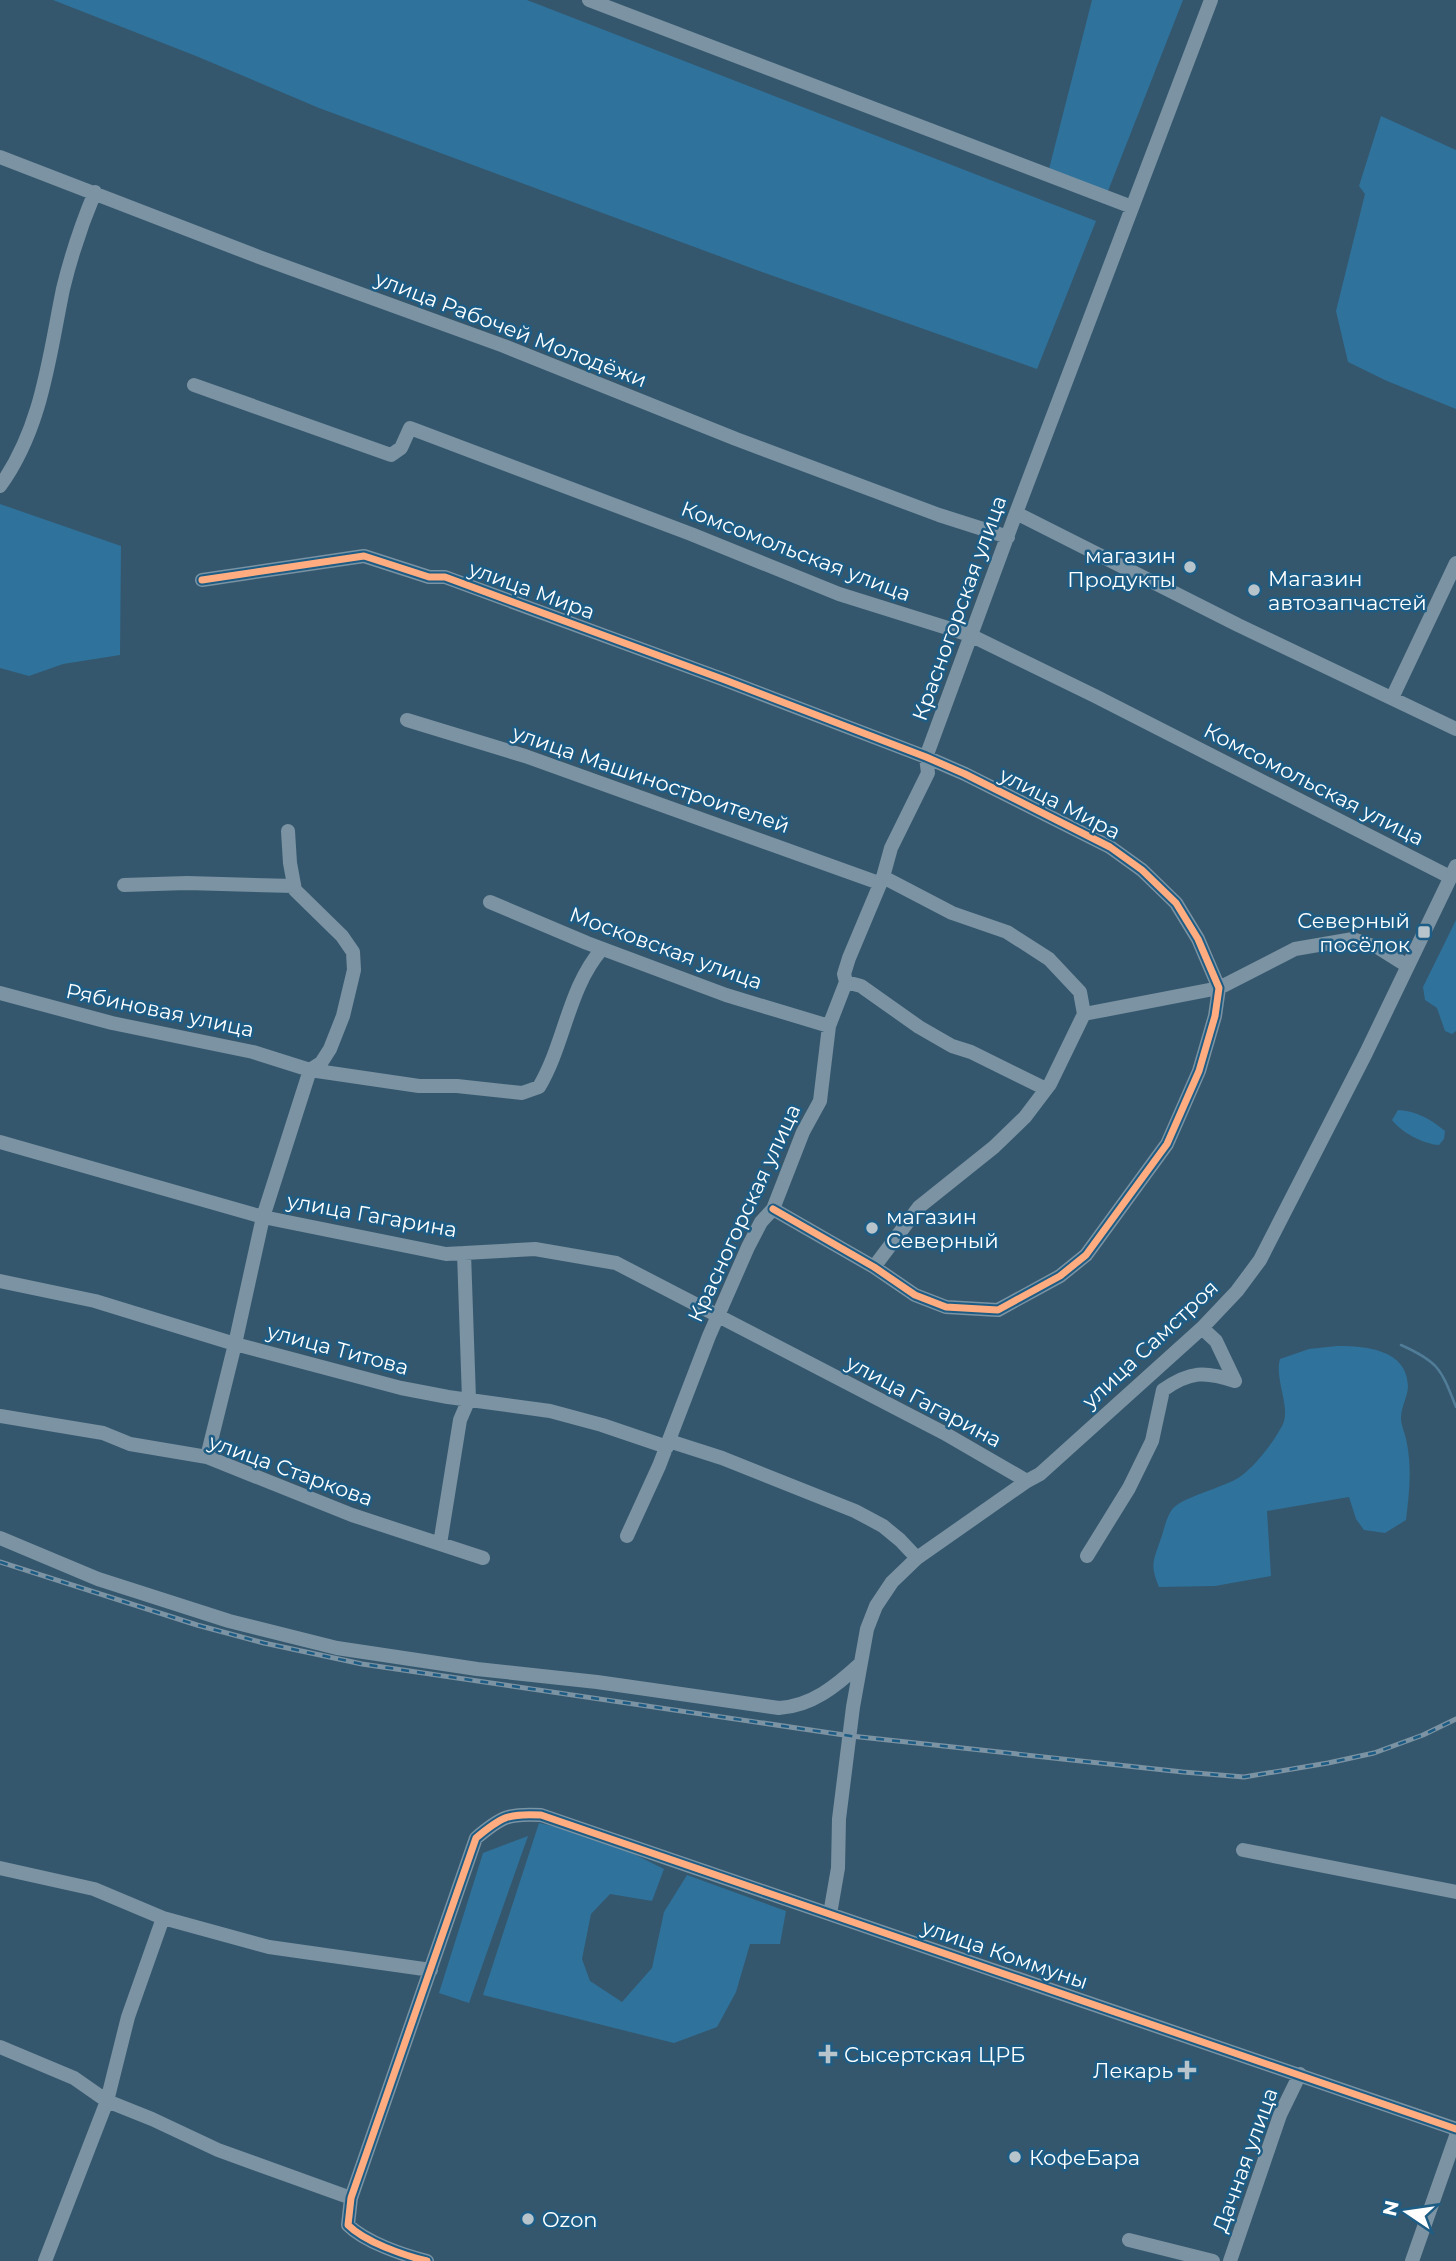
<svg xmlns="http://www.w3.org/2000/svg" width="1456" height="2261" viewBox="0 0 1456 2261" font-family="Montserrat,sans-serif">
<rect width="100%" height="100%" fill="#35576d"/>
<path fill="#2f729b" d="M 53,0 L 527,0 L 1096,221 L 1037,369 L 762,272 L 319,108 L 196,56 Z
M 1092,0 L 1183,0 L 1106,196 L 1049,169 Z
M 1381,116 L 1456,150 L 1456,409 L 1387,381 L 1348,362 L 1336,311 L 1365,194 L 1359,186 Z
M 0,504 L 121,546 L 120,655 L 63,664 L 29,676 L 0,668 Z
M 1456,920 L 1456,1031 L 1452,1034 L 1445,1031 L 1437,1008 L 1425,1000 L 1423,987 Z
M 1398,1110 C 1417,1111 1430,1119 1445,1131 L 1444,1139 L 1439,1145 C 1423,1144 1401,1132 1392,1120 Z
M 1337,1346 C 1365,1346 1407,1349 1408,1386 C 1408,1396 1401,1407 1401,1418 C 1401,1426 1406,1435 1407,1444 C 1412,1469 1409,1495 1406,1520 L 1385,1533 L 1364,1530 L 1356,1519 L 1349,1497 L 1267,1511 L 1271,1576 L 1215,1586 L 1159,1587 C 1150,1565 1153,1562 1160,1541 C 1164,1531 1165,1521 1171,1511 C 1179,1497 1225,1488 1241,1476 C 1256,1465 1273,1443 1282,1426 C 1292,1409 1274,1380 1280,1359 L 1309,1349 Z
M 539,1823 L 600,1837 L 664,1869 L 652,1901 L 610,1894 L 591,1914 L 582,1959 L 590,1981 L 622,2002 L 652,1968 L 664,1912 L 687,1875 L 786,1911 L 780,1944 L 750,1944 L 736,1992 L 717,2027 L 674,2043 L 483,1995 Z
M 528,1836 L 469,2003 L 439,1993 L 483,1853 Z"/>
<g fill="none" stroke-linecap="round" stroke-linejoin="round">
<path stroke="#507c98" stroke-width="2.5" d="M 1401,1345 C 1439,1362 1441,1369 1456,1407"/>
<path stroke="#7b93a3" stroke-width="14" d="M 589,0 L 1132,207
M 0,157 L 259,257 L 504,346 L 736,439 L 939,515 L 1008,537
M 194,385 L 391,455 L 401,448 L 410,428 L 418,431 L 691,534 L 839,594 L 970,635 L 1095,696 L 1450,877
M 0,486 C 42,428 49,357 63,289 C 71,256 82,223 95,192
M 1016,513 L 1238,625 L 1456,729
M 202,580 L 364,556 L 429,577 L 445,577 L 725,680 L 926,757 L 965,774 L 1110,847 L 1142,870 L 1176,903 L 1198,939 L 1219,988 L 1215,1016 L 1199,1071 L 1167,1144 L 1086,1255 L 1060,1276 L 998,1310 L 946,1307 L 915,1295 L 874,1267 L 773,1209
M 1392,698 L 1456,563
M 407,720 L 525,756 L 879,883
M 124,885 L 187,883 L 294,886
M 490,902 L 587,943 L 726,995 L 829,1026
M 846,982 L 861,986 L 919,1027 L 952,1046 L 971,1052 L 1046,1089
M 0,993 L 112,1023 L 253,1052 L 310,1070 L 419,1086 L 457,1086 L 522,1093 L 539,1087 C 565,1043 568,988 602,949
M 1084,1014 L 1219,988 L 1295,949 L 1353,939 L 1379,948 L 1406,965
M 0,1142 L 263,1217 L 446,1254 L 535,1249 L 616,1263 L 944,1433 L 1027,1481
M 874,1267 L 919,1207 L 994,1147 L 1025,1117 L 1050,1084 L 1084,1014 L 1080,992 L 1049,959 L 1007,932 L 952,913 L 883,877
M 0,1281 L 95,1301 L 235,1344 L 401,1388 L 448,1397 L 550,1411 L 602,1425 L 667,1447
M 1202,1328 L 1216,1341 L 1235,1381
M 0,1416 L 103,1433 L 130,1444 L 207,1457 L 352,1515 L 483,1558
M 669,1441 L 722,1458 L 855,1511 L 883,1526 L 900,1540 L 917,1558
M 207,1457 L 235,1344 L 263,1217 L 310,1070 L 321,1063 L 330,1049 L 343,1016 L 354,970 L 353,952 L 342,936 L 295,890 L 290,863 L 288,831
M 627,1536 L 659,1466 L 709,1336 L 748,1247 L 761,1222 L 773,1209 L 803,1132 L 820,1101 L 829,1026 L 846,982 L 844,974 L 849,958 L 883,877 L 891,848 L 928,773 L 926,757 L 1016,513 L 1211,0
M 0,1538 L 98,1579 L 229,1621 L 337,1648 L 477,1669 L 597,1682 L 779,1708 C 812,1706 836,1686 860,1664
M 440,1544 L 460,1420 L 469,1399 L 464,1253
M 1087,1556 L 1129,1488 L 1152,1441 L 1163,1390 C 1190,1371 1205,1371 1235,1381
M 1243,1850 L 1456,1892
M 0,1868 L 94,1889 L 163,1918 L 269,1947 L 431,1970
M 830,1914 L 838,1868 L 839,1819 L 853,1707 L 867,1629 L 876,1606 L 892,1582 L 917,1558 L 1027,1481 L 1040,1474 L 1202,1328 L 1237,1291 L 1260,1260 L 1366,1053 L 1456,866
M 0,2047 L 74,2078 L 107,2101 L 152,2119 L 218,2150 L 351,2198
M 1129,2240 L 1213,2261
M 45,2261 L 107,2101 L 128,2017 L 163,1918
M 427,2261 C 403,2255 365,2242 348,2225 L 351,2198 L 476,1838 C 501,1817 508,1813 541,1815 L 1456,2129
M 1230,2261 L 1280,2115 L 1300,2074
M 1412,2261 L 1456,2136"/>
<g stroke="#7c93a3" stroke-width="5">
<path id="rail" d="M 0,1562 L 197,1625 L 264,1643 L 362,1664 L 851,1736 L 1183,1772 L 1244,1777 L 1328,1763 L 1374,1753 L 1423,1735 L 1456,1719"/>
</g>
<use href="#rail" stroke="#1d5d85" stroke-width="2.5" stroke-dasharray="8" stroke-linecap="butt"/>
<g stroke="#1d5d85" stroke-width="11">
<path id="cycleway" d="M 202,580 L 364,556 L 429,577 L 445,577 L 725,680 L 926,757 L 965,774 L 1110,847 L 1142,870 L 1176,903 L 1198,939 L 1219,988 L 1215,1016 L 1199,1071 L 1167,1144 L 1086,1255 L 1060,1276 L 998,1310 L 946,1307 L 915,1295 L 874,1267 L 773,1209
M 427,2261 C 403,2255 365,2242 348,2225 L 351,2198 L 476,1838 C 501,1817 508,1813 541,1815 L 1456,2129"/>
</g>
<use href="#cycleway" stroke="#ffac80" stroke-width="7"/>
</g>
<g fill="#b8c4cc" stroke="#1d5d85" stroke-width="2.5">
<circle cx="1190" cy="567" r="7"/>
<circle cx="1254" cy="590" r="7"/>
<rect x="1417" y="925" width="14" height="14" rx="3.5"/>
<circle cx="872" cy="1228" r="7"/>
<path d="M824.5 2043.5h7v7h7v7h-7v7h-7v-7h-7v-7h7z"/>
<path d="M1183.5 2059.5h7v7h7v7h-7v7h-7v-7h-7v-7h7z"/>
<circle cx="1015" cy="2157" r="7"/>
<circle cx="528" cy="2219" r="7"/>
</g>
<g text-anchor="middle" dominant-baseline="central" stroke-width="5" stroke-linejoin="round" paint-order="stroke">
<g font-size="21" fill="#fff" stroke="#1d5d85">
<text transform="translate(511 329) rotate(21)">улица Рабочей Молодёжи</text>
<text transform="translate(796 551) rotate(21)">Комсомольская улица</text>
<text transform="translate(532 590) rotate(20)">улица Мира</text>
<text transform="translate(959 608) rotate(-70)">Красногорская улица</text>
<text transform="translate(651 779) rotate(19)">улица Машиностроителей</text>
<text transform="translate(1314 784) rotate(27)">Комсомольская улица</text>
<text transform="translate(1060 803) rotate(27)">улица Мира</text>
<text transform="translate(666 948) rotate(20)">Московская улица</text>
<text transform="translate(160 1010) rotate(12)">Рябиновая улица</text>
<text transform="translate(744 1213) rotate(-65)">Красногорская улица</text>
<text transform="translate(372 1215) rotate(10)">улица Гагарина</text>
<text transform="translate(1150 1344) rotate(-43)">улица Самстроя</text>
<text transform="translate(338 1349) rotate(15)">улица Титова</text>
<text transform="translate(924 1401) rotate(28)">улица Гагарина</text>
<text transform="translate(291 1470) rotate(20)">улица Старкова</text>
<text transform="translate(1005 1954) rotate(19)">улица Коммуны</text>
<text transform="translate(1245 2160) rotate(-70)">Дачная улица</text>
</g>
<g font-size="21" fill="#fff" stroke="#1d5d85" text-anchor="start">
<text x="1176" y="555" text-anchor="end">магазин<tspan x="1176" dy="24">Продукты</tspan></text>
<text x="1268" y="578">Магазин<tspan x="1268" dy="24">автозапчастей</tspan></text>
<text x="1410" y="920" text-anchor="end">Северный<tspan x="1410" dy="24">посёлок</tspan></text>
<text x="886" y="1216">магазин<tspan x="886" dy="24">Северный</tspan></text>
<text x="844" y="2054">Сысертская ЦРБ</text>
<text x="1173" y="2070" text-anchor="end">Лекарь</text>
<text x="1029" y="2157">КофеБара</text>
<text x="542" y="2219">Ozon</text>
</g>
</g>
<g transform="translate(1407 2212) rotate(283)" stroke="#1d5d85" stroke-width="5" paint-order="stroke">
<path d="M0-5L12 26L0 18L-12 26Z" fill="#ffffff"/>
<text y="-10" font-size="19" font-weight="bold" text-anchor="middle" fill="#ffffff">N</text>
</g>
</svg>
